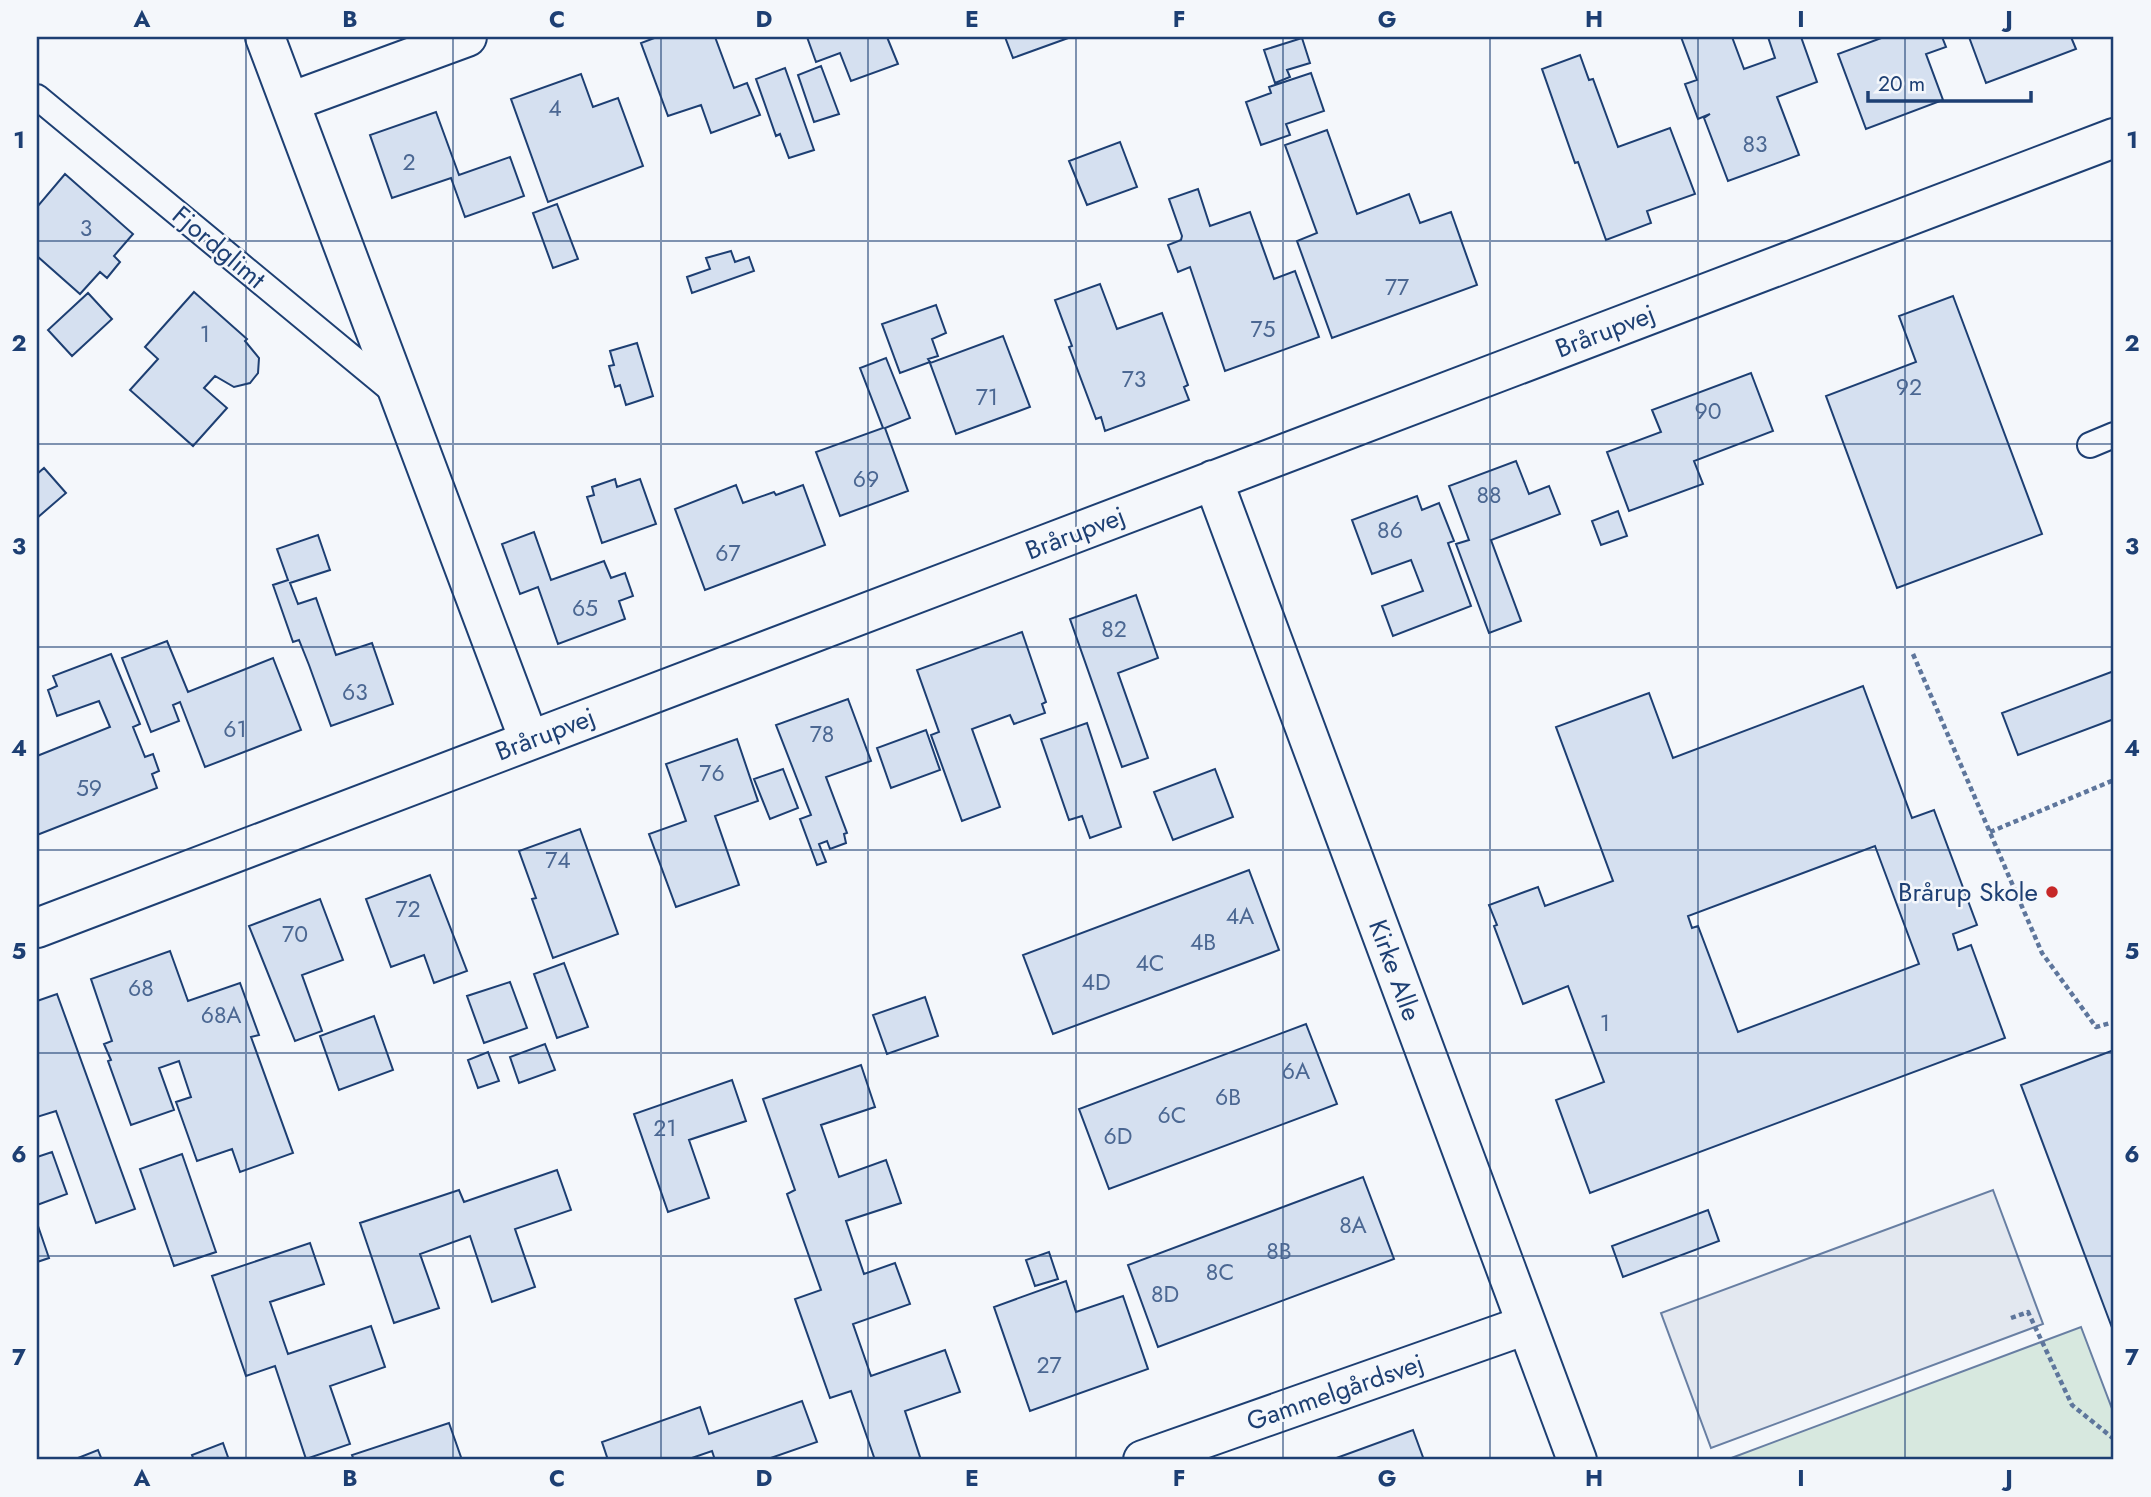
<svg xmlns="http://www.w3.org/2000/svg" width="2151" height="1497" viewBox="0 0 2151 1497" font-family="Jost,sans-serif">
<rect width="100%" height="100%" fill="#f4f7fb"/>
<path fill="#d7e8df" stroke="#687fa3" stroke-width="2" d="M 2081,1327 L 2114,1414 L 2114,1460 L 1726,1460 Z"/>
<path fill="#e3e8f0" stroke="#687fa3" stroke-width="2" d="M 1993,1190 L 2043,1324 L 1711,1448 L 1661,1313 Z"/>
<path fill="#d5e0f0" stroke="#1d3f73" stroke-width="2" fill-rule="evenodd" d="M 657,37 L 715,37 L 734,88 L 747,83 L 760,115 L 711,133 L 701,105 L 668,116 L 641,43 Z
M 807,37 L 887,37 L 898,64 L 851,81 L 840,53 L 816,62 Z
M 1005,37 L 1071,37 L 1013,58 Z
M 1681,37 L 1732,37 L 1744,69 L 1775,58 L 1768,37 L 1801,37 L 1817,82 L 1777,97 L 1799,155 L 1728,181 L 1704,118 L 1710,114 L 1698,119 L 1685,84 L 1697,80 Z
M 1884,37 L 1942,37 L 1946,47 L 1926,54 L 1943,100 L 1866,129 L 1838,54 Z
M 1969,37 L 2071,37 L 2076,49 L 1986,83 Z
M 1302,38 L 1310,63 L 1287,70 L 1290,77 L 1275,83 L 1264,50 Z
M 1580,55 L 1589,80 L 1593,79 L 1618,147 L 1670,128 L 1695,194 L 1647,211 L 1651,223 L 1606,240 L 1578,162 L 1575,163 L 1542,69 Z
M 821,66 L 839,114 L 814,122 L 798,75 Z
M 785,68 L 814,150 L 789,158 L 780,134 L 776,136 L 756,79 Z
M 1311,73 L 1324,111 L 1286,124 L 1290,135 L 1261,145 L 1246,102 L 1271,93 L 1269,87 Z
M 581,74 L 593,107 L 618,98 L 643,166 L 548,202 L 511,99 Z
M 436,112 L 459,175 L 510,157 L 524,196 L 465,217 L 451,178 L 392,198 L 370,135 Z
M 1327,130 L 1357,214 L 1409,194 L 1420,223 L 1451,212 L 1477,285 L 1332,338 L 1297,241 L 1317,233 L 1285,145 Z
M 1120,142 L 1137,187 L 1087,205 L 1069,161 Z
M 65,174 L 133,234 L 114,256 L 120,262 L 107,278 L 100,272 L 80,294 L 37,256 L 37,207 Z
M 1198,189 L 1210,226 L 1250,212 L 1274,279 L 1295,271 L 1319,337 L 1225,371 L 1190,267 L 1178,272 L 1168,245 L 1181,240 L 1182,236 L 1169,199 Z
M 557,204 L 578,259 L 553,268 L 533,213 Z
M 731,251 L 735,262 L 749,257 L 754,271 L 692,293 L 687,277 L 710,269 L 706,258 Z
M 1100,284 L 1117,329 L 1162,313 L 1188,385 L 1184,387 L 1189,400 L 1105,431 L 1101,417 L 1096,419 L 1069,347 L 1072,346 L 1055,300 Z
M 194,292 L 247,339 L 245,341 L 259,358 L 258,373 L 250,383 L 234,387 L 215,376 L 204,388 L 227,408 L 193,446 L 130,390 L 158,359 L 145,347 Z
M 88,293 L 112,319 L 72,356 L 48,330 Z
M 1953,296 L 2042,534 L 1897,588 L 1826,396 L 1916,362 L 1899,316 Z
M 936,305 L 946,333 L 932,339 L 938,356 L 928,359 L 930,362 L 900,373 L 882,324 Z
M 1003,336 L 1030,407 L 956,434 L 930,363 Z
M 637,343 L 653,396 L 626,405 L 620,385 L 615,387 L 609,366 L 614,365 L 610,351 Z
M 886,358 L 910,418 L 885,428 L 908,491 L 840,516 L 816,452 L 883,428 L 860,368 Z
M 1751,373 L 1773,431 L 1694,461 L 1703,484 L 1629,511 L 1607,452 L 1661,432 L 1652,410 Z
M 1516,461 L 1529,494 L 1549,486 L 1560,514 L 1491,540 L 1521,621 L 1489,633 L 1456,544 L 1469,540 L 1449,486 Z
M 44,468 L 66,493 L 37,518 L 37,474 Z
M 615,479 L 617,487 L 640,479 L 656,524 L 602,543 L 587,497 L 594,495 L 592,487 Z
M 736,485 L 743,503 L 774,492 L 776,495 L 803,485 L 825,545 L 705,590 L 675,509 Z
M 1417,496 L 1422,510 L 1439,503 L 1454,541 L 1448,543 L 1471,606 L 1393,636 L 1382,606 L 1423,591 L 1411,560 L 1372,574 L 1352,520 Z
M 1618,511 L 1627,536 L 1601,545 L 1592,521 Z
M 534,532 L 551,580 L 604,561 L 611,578 L 625,573 L 633,596 L 619,601 L 625,619 L 558,644 L 538,587 L 520,594 L 502,544 Z
M 318,535 L 330,570 L 290,583 L 298,604 L 316,598 L 336,655 L 372,643 L 393,704 L 331,726 L 309,665 L 299,640 L 293,642 L 273,585 L 288,580 L 277,549 Z
M 1136,595 L 1158,658 L 1118,673 L 1148,758 L 1122,767 L 1070,619 Z
M 1022,632 L 1046,702 L 1042,704 L 1045,713 L 1014,724 L 1010,715 L 972,729 L 1000,807 L 962,821 L 931,735 L 939,732 L 917,670 Z
M 167,641 L 188,692 L 273,658 L 301,730 L 205,767 L 180,702 L 173,705 L 179,721 L 151,732 L 122,658 Z
M 111,654 L 140,724 L 133,727 L 145,757 L 153,754 L 159,771 L 152,774 L 157,788 L 37,835 L 37,756 L 110,727 L 99,701 L 57,716 L 48,690 L 57,686 L 53,676 Z
M 2114,671 L 2114,719 L 2018,755 L 2002,713 Z
M 1863,686 L 1912,818 L 1934,810 L 1977,925 L 1953,934 L 1958,950 L 1971,945 L 2005,1038 L 1590,1193 L 1556,1100 L 1604,1082 L 1568,986 L 1523,1004 L 1494,926 L 1497,925 L 1489,905 L 1538,887 L 1545,906 L 1613,881 L 1556,727 L 1649,693 L 1673,758 ZM 1875,846 L 1919,964 L 1738,1032 L 1698,926 L 1692,928 L 1688,916 Z
M 848,699 L 871,761 L 826,777 L 847,833 L 844,834 L 846,843 L 830,849 L 827,841 L 819,844 L 826,862 L 817,865 L 800,819 L 811,815 L 776,725 Z
M 1087,723 L 1121,827 L 1090,838 L 1082,816 L 1069,820 L 1041,739 Z
M 926,730 L 940,770 L 891,788 L 877,748 Z
M 737,739 L 758,801 L 715,816 L 739,885 L 676,907 L 649,834 L 686,821 L 666,764 Z
M 783,769 L 798,808 L 770,819 L 754,779 Z
M 1215,769 L 1233,817 L 1173,840 L 1154,792 Z
M 580,829 L 618,934 L 553,958 L 532,899 L 536,898 L 519,851 Z
M 1249,870 L 1279,950 L 1053,1034 L 1023,955 Z
M 430,875 L 467,971 L 434,983 L 424,955 L 391,967 L 366,899 Z
M 320,899 L 343,960 L 302,975 L 322,1031 L 295,1041 L 249,926 Z
M 170,951 L 188,1001 L 240,983 L 259,1035 L 251,1037 L 293,1153 L 240,1172 L 232,1149 L 197,1161 L 176,1102 L 191,1097 L 179,1061 L 159,1068 L 174,1110 L 131,1125 L 108,1061 L 111,1060 L 104,1044 L 112,1041 L 91,979 Z
M 564,963 L 588,1027 L 557,1038 L 534,974 Z
M 510,982 L 527,1028 L 484,1043 L 467,996 Z
M 57,994 L 135,1209 L 96,1223 L 56,1111 L 37,1117 L 37,1001 Z
M 925,997 L 938,1036 L 887,1054 L 873,1015 Z
M 374,1016 L 393,1070 L 339,1090 L 320,1036 Z
M 1306,1024 L 1337,1104 L 1109,1189 L 1079,1109 Z
M 545,1044 L 555,1070 L 519,1083 L 510,1057 Z
M 2114,1050 L 2114,1333 L 2021,1085 Z
M 488,1052 L 499,1081 L 478,1088 L 468,1060 Z
M 861,1065 L 875,1107 L 821,1125 L 839,1177 L 886,1160 L 901,1203 L 846,1221 L 864,1274 L 895,1263 L 910,1304 L 853,1324 L 870,1373 L 871,1376 L 945,1350 L 960,1392 L 905,1411 L 921,1460 L 875,1460 L 851,1391 L 830,1398 L 795,1299 L 821,1290 L 787,1194 L 795,1190 L 763,1099 Z
M 732,1080 L 746,1121 L 689,1140 L 709,1198 L 668,1212 L 634,1114 Z
M 52,1152 L 67,1194 L 37,1205 L 37,1157 Z
M 182,1154 L 216,1252 L 174,1266 L 140,1169 Z
M 557,1170 L 571,1210 L 515,1229 L 535,1287 L 492,1302 L 470,1236 L 420,1254 L 439,1308 L 394,1323 L 360,1223 L 459,1190 L 464,1202 Z
M 1363,1177 L 1394,1259 L 1158,1347 L 1128,1265 Z
M 1708,1210 L 1719,1241 L 1623,1277 L 1612,1246 Z
M 37,1223 L 49,1258 L 37,1262 Z
M 310,1243 L 324,1284 L 270,1302 L 288,1354 L 371,1326 L 385,1367 L 330,1386 L 350,1444 L 306,1459 L 275,1366 L 246,1376 L 212,1276 Z
M 1049,1252 L 1058,1279 L 1035,1286 L 1026,1260 Z
M 1066,1281 L 1076,1312 L 1123,1296 L 1148,1369 L 1030,1411 L 994,1307 Z
M 802,1401 L 817,1442 L 765,1460 L 715,1460 L 712,1451 L 686,1460 L 608,1460 L 602,1442 L 700,1407 L 709,1434 Z
M 449,1423 L 462,1460 L 354,1460 L 352,1455 Z
M 1413,1430 L 1424,1460 L 1331,1460 Z
M 223,1443 L 229,1460 L 194,1460 L 192,1455 Z
M 98,1450 L 102,1460 L 73,1460 Z"/>
<g fill="none" stroke-linecap="round" stroke-linejoin="round">
<g stroke="#1d3f73" stroke-width="28">
<path id="service" d="M 37,97 L 395,393
M 2090,445 L 2114,435"/>
</g>
<g stroke="#1d3f73" stroke-width="42">
<path id="minor" d="M 265,37 L 529,740
M 290,102 L 467,37
M 1143,1460 L 1526,1325"/>
</g>
<g stroke="#1d3f73" stroke-width="42">
<path id="tertiary" d="M 1213,480 L 1577,1460
M 37,928 L 2114,138"/>
</g>
<path stroke="#5e769c" stroke-width="4.5" stroke-dasharray="5 3.5" stroke-linecap="butt" d="M 1913,654 L 2042,953 L 2096,1027 L 2114,1022
M 1990,832 L 2114,780
M 2011,1318 L 2028,1312 L 2072,1405 L 2114,1439"/>
<use href="#service" stroke="#f4f7fb" stroke-width="24"/>
<use href="#minor" stroke="#f4f7fb" stroke-width="38"/>
<use href="#tertiary" stroke="#f4f7fb" stroke-width="38"/>
</g>
<path fill="none" stroke="#1d3f73" stroke-width="2" stroke-opacity="0.55" d="M 246,37 L 246,1460M 453,37 L 453,1460M 661,37 L 661,1460M 868,37 L 868,1460M 1076,37 L 1076,1460M 1283,37 L 1283,1460M 1490,37 L 1490,1460M 1698,37 L 1698,1460M 1905,37 L 1905,1460M 37,241 L 2114,241M 37,444 L 2114,444M 37,647 L 2114,647M 37,850 L 2114,850M 37,1053 L 2114,1053M 37,1256 L 2114,1256"/>
<circle fill="#c62828" stroke="#f4f7fb" stroke-width="2.5" cx="2052" cy="892" r="7"/>
<g text-anchor="middle" dominant-baseline="central" stroke-width="5" stroke-linejoin="round" paint-order="stroke">
<g font-size="23" fill="#4b6792">
<text x="555" y="108">4</text>
<text x="1755" y="144">83</text>
<text x="409" y="162">2</text>
<text x="86" y="228">3</text>
<text x="1397" y="287">77</text>
<text x="1263" y="329">75</text>
<text x="205" y="334">1</text>
<text x="1134" y="379">73</text>
<text x="1909" y="387">92</text>
<text x="987" y="397">71</text>
<text x="1708" y="411">90</text>
<text x="866" y="479">69</text>
<text x="1489" y="495">88</text>
<text x="1390" y="530">86</text>
<text x="728" y="553">67</text>
<text x="585" y="608">65</text>
<text x="1114" y="629">82</text>
<text x="355" y="692">63</text>
<text x="235" y="729">61</text>
<text x="822" y="734">78</text>
<text x="712" y="773">76</text>
<text x="89" y="788">59</text>
<text x="558" y="860">74</text>
<text x="408" y="909">72</text>
<text x="1240" y="916">4A</text>
<text x="295" y="934">70</text>
<text x="1203" y="942">4B</text>
<text x="1150" y="963">4C</text>
<text x="1096" y="982">4D</text>
<text x="141" y="988">68</text>
<text x="221" y="1015">68A</text>
<text x="1605" y="1023">1</text>
<text x="1296" y="1071">6A</text>
<text x="1228" y="1097">6B</text>
<text x="1172" y="1115">6C</text>
<text x="665" y="1128">21</text>
<text x="1118" y="1136">6D</text>
<text x="1353" y="1225">8A</text>
<text x="1279" y="1251">8B</text>
<text x="1220" y="1272">8C</text>
<text x="1165" y="1294">8D</text>
<text x="1049" y="1365">27</text>
</g>
<g font-size="26" fill="#1d3f73" stroke="#f4f7fb">
<text transform="translate(219 247) rotate(40)">Fjordglimt</text>
<text transform="translate(1605 331) rotate(-21)">Brårupvej</text>
<text transform="translate(1075 533) rotate(-21)">Brårupvej</text>
<text transform="translate(545 734) rotate(-21)">Brårupvej</text>
<text transform="translate(1395 970) rotate(70)">Kirke Alle</text>
<text transform="translate(1335 1392) rotate(-19)">Gammelgårdsvej</text>
</g>
<g font-size="26" fill="#1d3f73" stroke="#f4f7fb" text-anchor="end">
<text x="2038" y="892">Brårup Skole</text>
</g>
</g>
<rect width="2151" height="1497" fill="none" stroke="#f4f7fb" stroke-width="77"/>
<path d="M1868 91v10h163v-10" fill="none" stroke="#1d3f73" stroke-width="3.5"/>
<text x="1878" y="91" font-size="21" fill="#1d3f73" stroke="#f4f7fb" stroke-width="5" paint-order="stroke">20 m</text>
<rect x="38" y="38" width="2074" height="1420" fill="none" stroke="#1d3f73" stroke-width="2.5"/>
<g font-size="23" text-anchor="middle" font-weight="bold" fill="#1d3f73">
<text x="142" y="27">A</text>
<text x="350" y="27">B</text>
<text x="557" y="27">C</text>
<text x="764" y="27">D</text>
<text x="972" y="27">E</text>
<text x="1179" y="27">F</text>
<text x="1387" y="27">G</text>
<text x="1594" y="27">H</text>
<text x="1801" y="27">I</text>
<text x="2009" y="27">J</text>
<text x="19" y="148">1</text>
<text x="2132" y="148">1</text>
<text x="19" y="351">2</text>
<text x="2132" y="351">2</text>
<text x="19" y="554">3</text>
<text x="2132" y="554">3</text>
<text x="19" y="756">4</text>
<text x="2132" y="756">4</text>
<text x="19" y="959">5</text>
<text x="2132" y="959">5</text>
<text x="19" y="1162">6</text>
<text x="2132" y="1162">6</text>
<text x="19" y="1365">7</text>
<text x="2132" y="1365">7</text>
<text x="142" y="1486">A</text>
<text x="350" y="1486">B</text>
<text x="557" y="1486">C</text>
<text x="764" y="1486">D</text>
<text x="972" y="1486">E</text>
<text x="1179" y="1486">F</text>
<text x="1387" y="1486">G</text>
<text x="1594" y="1486">H</text>
<text x="1801" y="1486">I</text>
<text x="2009" y="1486">J</text>
</g>
</svg>
